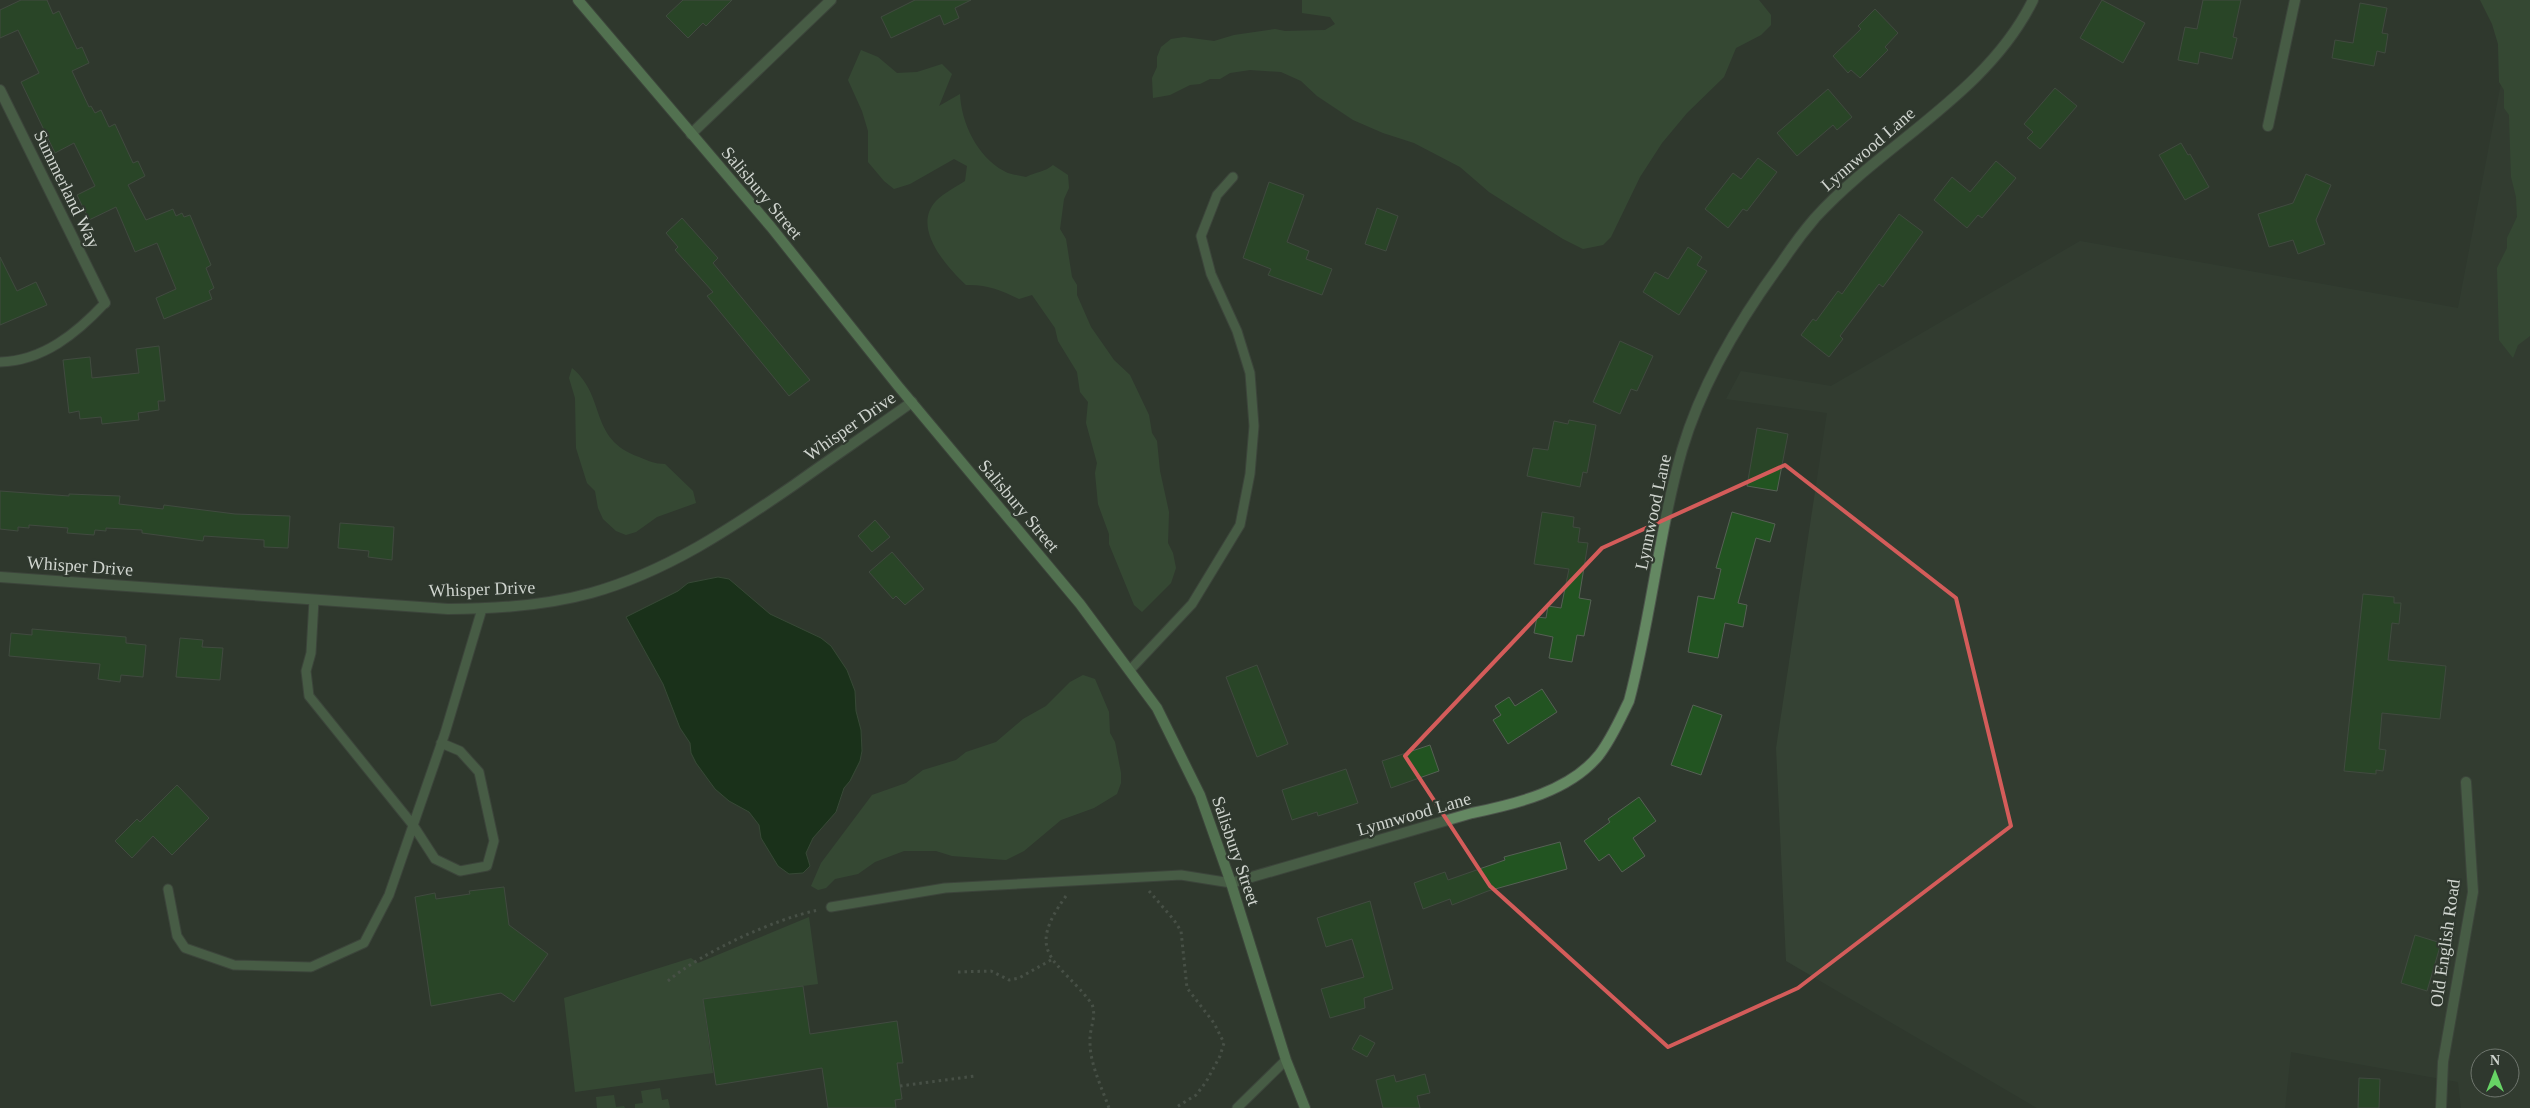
<svg xmlns="http://www.w3.org/2000/svg" width="2530" height="1108" viewBox="0 0 2530 1108" font-family="'Times New Roman',serif">
<rect width="100%" height="100%" fill="#2f382e"/>
<path fill="#354234" fill-rule="evenodd" d="M 2517,0 L 2530,0 L 2530,1108 L 2461,1108 L 2458,1082 L 2291,1052 L 2285,1108 L 2037,1108 L 1786,961 L 1776,748 L 1827,413 L 1726,399 L 1741,371 L 1831,386 L 2080,241 L 2458,308 ZM 2480,1058 L 2510,1058 L 2510,1088 L 2480,1088 Z"/>
<path fill="#3d5c3b" d="M 1302,0 L 1759,0 L 1771,15 L 1771,25 L 1761,35 L 1736,48 L 1724,77 L 1687,113 L 1662,143 L 1640,177 L 1611,237 L 1603,245 L 1583,249 L 1563,239 L 1489,192 L 1460,167 L 1414,143 L 1383,133 L 1353,120 L 1317,96 L 1301,81 L 1281,72 L 1250,70 L 1230,73 L 1220,79 L 1210,79 L 1200,84 L 1190,85 L 1170,95 L 1153,98 L 1152,78 L 1157,67 L 1157,57 L 1161,47 L 1171,39 L 1184,37 L 1214,41 L 1234,35 L 1275,29 L 1285,31 L 1325,30 L 1335,24 L 1330,17 L 1302,13 Z
M 2480,0 L 2530,0 L 2530,336 L 2518,345 L 2513,358 L 2499,340 L 2497,268 L 2507,248 L 2507,238 L 2517,217 L 2516,197 L 2511,177 L 2509,115 L 2504,108 L 2504,90 L 2499,82 L 2498,44 L 2492,24 Z
M 861,50 L 878,57 L 897,73 L 917,72 L 942,64 L 952,74 L 939,106 L 960,94 C 961,122 977,157 1004,171 C 1010,175 1019,175 1026,177 C 1036,172 1045,172 1053,165 L 1068,175 L 1069,188 L 1064,199 L 1060,229 L 1066,239 L 1072,277 L 1077,285 L 1077,295 L 1091,327 L 1114,360 L 1130,375 L 1149,415 L 1152,433 L 1157,441 L 1160,471 L 1169,512 L 1168,543 L 1173,553 L 1176,568 L 1171,583 L 1142,612 L 1134,605 L 1109,544 L 1109,534 L 1098,504 L 1095,473 L 1097,463 L 1086,423 L 1088,402 L 1080,392 L 1077,372 L 1058,341 L 1055,328 L 1032,295 L 1019,299 C 1001,290 986,284 966,285 C 947,267 911,228 936,201 C 944,193 956,187 965,181 L 967,166 L 954,159 L 910,184 L 894,189 L 884,181 L 868,162 L 868,131 L 862,111 L 848,80 Z
M 572,368 C 607,397 588,439 639,457 C 649,461 654,464 665,464 L 693,491 L 696,503 L 657,517 L 636,532 L 626,535 L 616,531 L 603,519 L 598,508 L 595,491 L 587,483 L 576,448 L 575,398 L 569,378 Z
M 1083,675 L 1095,679 L 1109,712 L 1110,733 L 1115,742 L 1121,773 L 1121,783 L 1117,794 L 1094,808 L 1061,820 L 1024,851 L 1006,860 L 952,856 L 936,851 L 904,851 L 875,862 L 858,874 L 835,879 L 826,888 L 818,890 L 811,886 L 821,863 L 872,795 L 906,783 L 923,770 L 956,760 L 966,752 L 996,742 L 1023,719 L 1046,706 L 1070,682 Z
M 809,917 L 818,984 L 703,999 L 713,1073 L 575,1092 L 564,998 L 691,958 L 698,963 Z
M 660,1088 L 662,1100 L 668,1099 L 670,1108 L 635,1108 L 635,1104 L 643,1103 L 641,1091 Z
M 614,1095 L 616,1107 L 624,1106 L 625,1108 L 597,1108 L 596,1097 Z"/>
<path fill="#022903" stroke="#405c40" d="M 718,577 L 729,579 L 770,614 L 821,638 L 831,646 L 847,670 L 855,691 L 856,711 L 861,730 L 862,751 L 860,761 L 850,781 L 844,788 L 836,812 L 813,838 L 806,853 L 810,866 L 803,873 L 789,874 L 778,866 L 761,838 L 759,825 L 749,812 L 729,801 L 715,789 L 696,763 L 691,753 L 690,743 L 680,728 L 663,684 L 626,617 L 678,591 L 688,583 Z"/>
<path fill="#225421" stroke="#566055" d="M 21,0 L 47,0 L 53,14 L 59,11 L 77,49 L 82,47 L 89,63 L 72,71 L 89,107 L 91,106 L 95,113 L 101,110 L 109,127 L 115,124 L 133,163 L 138,161 L 145,176 L 128,185 L 146,220 L 173,209 L 176,216 L 182,213 L 184,217 L 190,215 L 211,265 L 206,268 L 214,288 L 209,291 L 212,299 L 164,319 L 156,298 L 176,289 L 157,243 L 135,252 L 116,207 L 89,220 L 77,195 L 95,186 L 74,143 L 55,153 L 21,82 L 39,73 L 18,30 L 0,38 L 0,10 Z
M 683,0 L 732,0 L 706,26 L 703,23 L 688,38 L 666,16 Z
M 915,0 L 971,0 L 955,8 L 959,18 L 944,25 L 940,15 L 891,38 L 881,17 Z
M 2102,0 L 2145,23 L 2123,63 L 2080,38 Z
M 2203,0 L 2241,0 L 2233,37 L 2237,38 L 2232,59 L 2200,52 L 2198,64 L 2178,60 L 2185,27 L 2197,29 Z
M 2360,3 L 2387,8 L 2382,33 L 2388,34 L 2385,53 L 2377,51 L 2374,66 L 2332,58 L 2335,40 L 2353,43 Z
M 1875,9 L 1898,33 L 1885,47 L 1888,50 L 1860,78 L 1851,70 L 1848,73 L 1833,56 L 1861,29 L 1858,26 Z
M 2055,88 L 2077,106 L 2040,149 L 2027,138 L 2033,132 L 2024,124 Z
M 1828,89 L 1852,117 L 1837,130 L 1833,125 L 1797,156 L 1777,133 Z
M 2181,143 L 2188,155 L 2190,154 L 2209,187 L 2185,200 L 2159,155 Z
M 1758,158 L 1777,172 L 1747,211 L 1743,209 L 1728,228 L 1705,209 L 1733,173 L 1741,179 Z
M 1996,161 L 2016,178 L 1982,218 L 1978,215 L 1967,228 L 1934,200 L 1952,177 L 1970,192 Z
M 2306,174 L 2331,185 L 2316,220 L 2325,244 L 2298,254 L 2293,240 L 2269,247 L 2258,214 L 2293,203 Z
M 1269,182 L 1304,195 L 1287,242 L 1309,251 L 1306,259 L 1332,269 L 1322,295 L 1268,275 L 1271,269 L 1243,258 Z
M 1377,208 L 1398,216 L 1386,251 L 1365,244 Z
M 1899,214 L 1923,232 L 1883,287 L 1879,284 L 1840,336 L 1843,339 L 1829,357 L 1801,335 L 1813,319 L 1816,321 L 1838,291 L 1842,294 Z
M 682,218 L 718,258 L 713,263 L 810,380 L 789,396 L 707,296 L 713,292 L 675,250 L 678,247 L 666,233 Z
M 1688,247 L 1702,257 L 1697,265 L 1707,271 L 1679,315 L 1643,292 L 1655,272 L 1668,279 Z
M 0,257 L 17,291 L 36,282 L 47,305 L 0,325 Z
M 1620,341 L 1653,356 L 1637,391 L 1631,389 L 1620,414 L 1593,402 Z
M 159,346 L 165,401 L 158,401 L 159,410 L 138,413 L 139,420 L 102,424 L 101,417 L 80,419 L 79,411 L 69,413 L 63,360 L 90,357 L 92,378 L 139,373 L 136,349 Z
M 1569,420 L 1596,425 L 1587,473 L 1583,472 L 1580,487 L 1527,476 L 1533,448 L 1548,450 L 1554,421 L 1568,424 Z
M 1757,428 L 1788,434 L 1777,491 L 1747,486 Z
M 0,491 L 69,496 L 69,494 L 120,496 L 119,504 L 163,509 L 164,505 L 235,514 L 290,516 L 288,548 L 264,547 L 264,540 L 204,536 L 203,541 L 142,533 L 142,530 L 106,528 L 106,531 L 95,530 L 94,535 L 67,533 L 68,528 L 29,525 L 29,528 L 18,527 L 18,531 L 0,529 Z
M 1542,512 L 1574,517 L 1573,527 L 1580,528 L 1578,542 L 1588,543 L 1579,598 L 1591,600 L 1584,636 L 1577,635 L 1572,662 L 1549,658 L 1553,637 L 1534,633 L 1537,617 L 1546,618 L 1548,606 L 1561,608 L 1569,569 L 1534,564 Z
M 1732,512 L 1775,524 L 1770,542 L 1756,538 L 1738,603 L 1747,605 L 1743,627 L 1725,623 L 1718,658 L 1688,652 L 1698,596 L 1714,599 L 1721,569 L 1716,568 Z
M 875,520 L 890,537 L 872,552 L 858,536 Z
M 340,523 L 394,527 L 392,560 L 368,557 L 369,551 L 338,548 Z
M 892,552 L 924,589 L 905,605 L 896,596 L 893,599 L 869,572 Z
M 2363,594 L 2394,597 L 2394,603 L 2401,603 L 2399,624 L 2392,623 L 2388,660 L 2446,666 L 2440,719 L 2382,713 L 2379,749 L 2386,750 L 2383,771 L 2376,770 L 2376,774 L 2344,771 Z
M 32,629 L 126,637 L 126,643 L 146,645 L 143,677 L 121,675 L 120,682 L 98,679 L 100,664 L 9,656 L 11,633 L 32,635 Z
M 180,638 L 203,640 L 202,647 L 223,648 L 220,680 L 176,677 Z
M 1257,665 L 1288,744 L 1257,757 L 1226,677 Z
M 1542,689 L 1557,712 L 1508,744 L 1493,720 L 1501,715 L 1495,706 L 1509,697 L 1515,706 Z
M 1693,705 L 1722,715 L 1701,775 L 1671,765 Z
M 1430,745 L 1439,771 L 1391,788 L 1382,761 Z
M 1346,769 L 1358,803 L 1318,816 L 1317,812 L 1292,820 L 1282,790 Z
M 177,785 L 209,818 L 172,855 L 153,836 L 132,858 L 115,841 L 137,819 L 140,822 Z
M 1639,797 L 1656,821 L 1633,838 L 1645,856 L 1622,872 L 1609,854 L 1599,861 L 1584,841 L 1610,822 L 1608,819 Z
M 1560,842 L 1567,869 L 1488,891 L 1452,905 L 1450,899 L 1423,909 L 1414,883 L 1445,872 L 1448,880 L 1505,860 L 1504,857 Z
M 504,887 L 509,925 L 548,954 L 514,1002 L 501,993 L 431,1006 L 415,897 L 435,893 L 436,899 L 470,894 L 469,891 Z
M 1370,901 L 1393,989 L 1364,998 L 1365,1008 L 1330,1018 L 1321,989 L 1364,977 L 1352,939 L 1326,947 L 1317,918 Z
M 2415,935 L 2441,943 L 2427,991 L 2401,983 Z
M 803,986 L 810,1034 L 897,1021 L 903,1063 L 897,1063 L 902,1099 L 895,1100 L 896,1108 L 828,1108 L 822,1068 L 716,1085 L 703,999 Z
M 1360,1035 L 1375,1043 L 1367,1057 L 1352,1049 Z
M 1425,1074 L 1430,1093 L 1417,1096 L 1420,1108 L 1383,1108 L 1376,1080 L 1394,1075 L 1396,1082 Z
M 2359,1078 L 2380,1079 L 2379,1108 L 2358,1108 Z"/>
<g fill="none" stroke-linecap="round" stroke-linejoin="round">
<g stroke="#4c544b" stroke-width="11">
<path id="lane" d="M 0,362 C 43,361 77,333 105,303
M 314,600 L 311,653 L 306,671 L 309,696 L 413,825 L 435,859 L 460,871 L 487,866 L 494,841 L 479,772 L 460,751 L 441,743
M 1130,670 L 1192,604 L 1240,525 L 1250,474 L 1254,426 L 1250,373 L 1237,331 L 1211,274 L 1201,236 L 1217,195 L 1233,177
M 168,889 L 177,936 L 185,948 L 234,965 L 311,967 L 364,943 L 389,895 L 445,733 L 482,609
M 831,907 L 945,888 L 1181,875 L 1231,883
M 1237,1108 L 1286,1060"/>
</g>
<g stroke="#4c544b" stroke-width="12">
<path id="street" d="M 0,90 L 105,303
M 2268,126 L 2295,0
M 691,134 L 831,0
M 0,577 L 448,609 C 496,609 544,606 591,593 C 666,572 730,529 794,485 C 833,457 873,430 912,402
M 1231,883 L 1472,813 C 1516,804 1570,791 1599,755 C 1612,738 1620,719 1629,701 C 1651,618 1659,531 1682,450 C 1702,382 1740,319 1782,262 C 1792,247 1803,232 1815,218 C 1883,143 1987,94 2033,0
M 2441,1108 L 2443,1062 L 2473,892 L 2466,782"/>
</g>
<g stroke="#4c544b" stroke-width="12">
<path id="secondary" d="M 578,0 L 771,227 L 898,386 L 1080,604 L 1157,708 L 1200,795 L 1231,883 L 1286,1060 L 1305,1108"/>
</g>
<path stroke="#656d64" stroke-width="3" stroke-dasharray="2.5 4" stroke-linecap="butt" d="M 1149,891 L 1174,920 L 1181,931 L 1187,988 L 1214,1023 L 1224,1043 L 1220,1056 L 1206,1082 L 1196,1095 L 1175,1108
M 1066,896 C 1023,955 1058,959 1092,1004 C 1097,1018 1089,1028 1090,1043 C 1090,1064 1102,1088 1109,1108
M 958,972 L 991,971 L 1009,980 L 1019,978 L 1051,960
M 668,981 C 702,952 775,919 818,910
M 900,1086 L 975,1076"/>
<use href="#lane" stroke="#648862" stroke-width="9"/>
<use href="#street" stroke="#648862" stroke-width="10"/>
<use href="#secondary" stroke="#7db77a" stroke-width="10"/>
</g>
<path d="M0 0H2530V1108H0ZM 1785,465 L 1956,598 L 2011,826 L 1798,988 L 1668,1047 L 1490,886 L 1405,756 L 1602,548 Z" fill="#2f382e" fill-opacity=".55" fill-rule="evenodd"/>
<path fill="none" stroke="#d45c5a" stroke-width="4" stroke-linejoin="round" d="M 1785,465 L 1956,598 L 2011,826 L 1798,988 L 1668,1047 L 1490,886 L 1405,756 L 1602,548 Z"/>
<g text-anchor="middle" dominant-baseline="central" stroke-width="4.5" stroke-linejoin="round" paint-order="stroke">
<g font-size="18" fill="#cfd4ce" stroke="#2f382e">
<text transform="translate(1868 149) rotate(-41)">Lynnwood Lane</text>
<text transform="translate(67 189) rotate(64)">Summerland Way</text>
<text transform="translate(762 193) rotate(50)">Salisbury Street</text>
<text transform="translate(850 426) rotate(-35)">Whisper Drive</text>
<text transform="translate(1019 506) rotate(50)">Salisbury Street</text>
<text transform="translate(1653 512) rotate(-78)">Lynnwood Lane</text>
<text transform="translate(80 566) rotate(4)">Whisper Drive</text>
<text transform="translate(482 589) rotate(-2)">Whisper Drive</text>
<text transform="translate(1414 814) rotate(-16)">Lynnwood Lane</text>
<text transform="translate(1236 851) rotate(71)">Salisbury Street</text>
<text transform="translate(2445 943) rotate(-82)">Old English Road</text>
</g>
</g>
<g transform="translate(2495 1073)"><circle r="24" fill="#2f382e" stroke="#6f766e"/>
<path d="M0-4L9 19L0 12L-9 19Z" fill="#67d465"/>
<text y="-8" font-size="14" font-weight="bold" text-anchor="middle" fill="#cfd4ce">N</text>
</g>
</svg>
